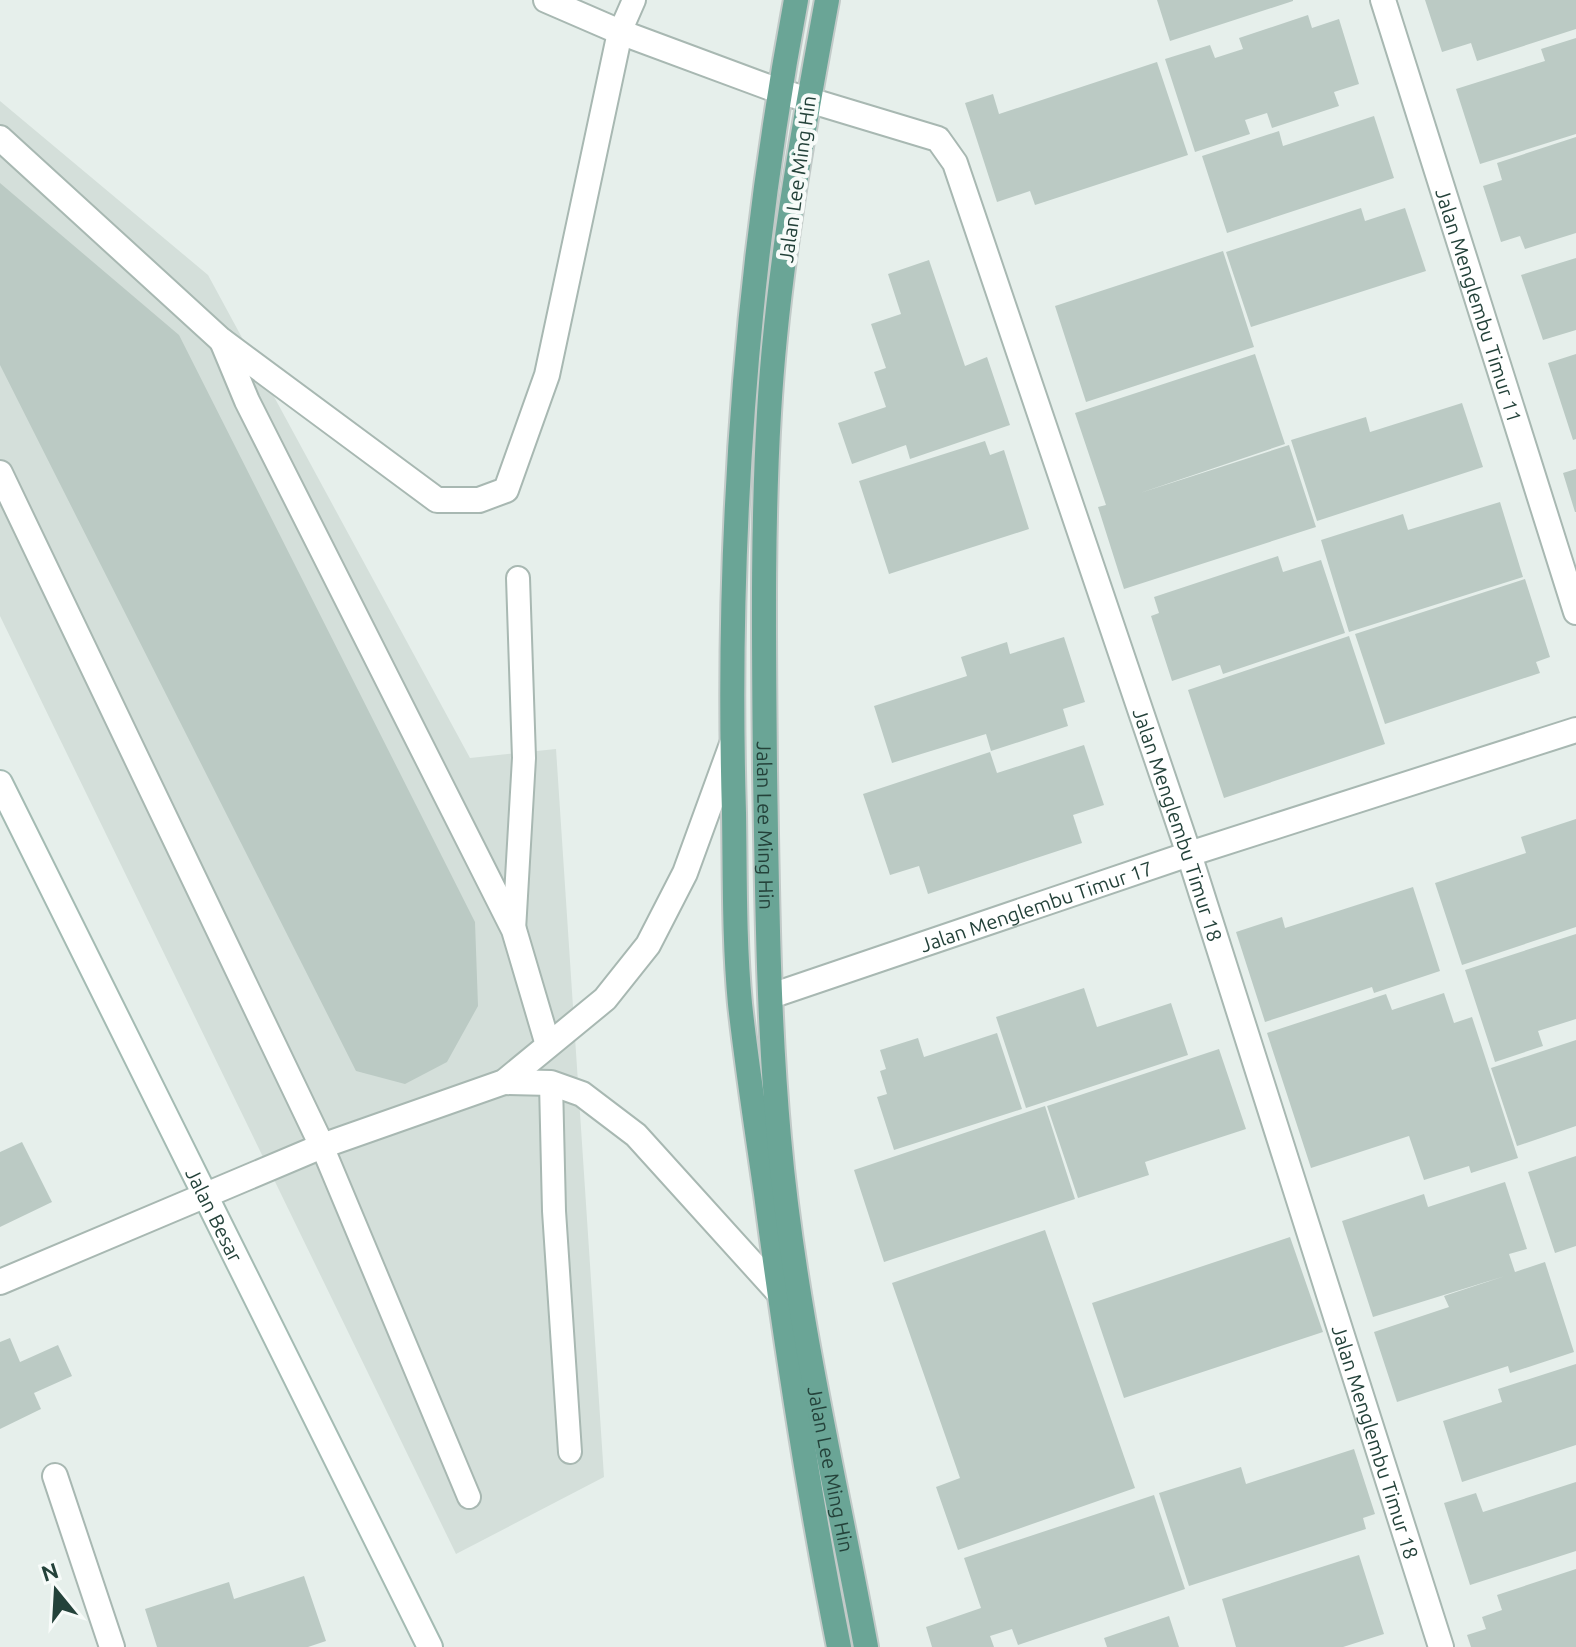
<svg xmlns="http://www.w3.org/2000/svg" width="1576" height="1647" viewBox="0 0 1576 1647" font-family="Ubuntu,sans-serif">
<rect width="100%" height="100%" fill="#e6efeb"/>
<path fill="#d4dfda" d="M 0,101 L 208,275 L 470,758 L 556,749 L 604,1477 L 456,1554 L 0,616 Z"/>
<path fill="#bbcac4" d="M 1157,0 L 1293,0 L 1293,1 L 1170,41 Z
M 1425,0 L 1576,0 L 1576,29 L 1477,61 L 1471,43 L 1442,52 Z
M 1308,15 L 1312,28 L 1339,19 L 1359,84 L 1334,92 L 1339,106 L 1272,128 L 1267,113 L 1245,120 L 1250,134 L 1195,152 L 1165,59 L 1210,45 L 1215,58 L 1243,49 L 1239,38 Z
M 1576,38 L 1576,134 L 1480,164 L 1456,89 L 1545,61 L 1541,49 Z
M 1157,62 L 1188,155 L 1035,205 L 1030,191 L 997,202 L 965,103 L 993,94 L 999,114 Z
M 1374,116 L 1394,178 L 1227,233 L 1202,156 L 1279,131 L 1283,146 Z
M 1576,137 L 1576,233 L 1525,249 L 1520,236 L 1501,242 L 1483,186 L 1502,180 L 1497,163 Z
M 0,183 L 179,335 L 475,922 L 478,1006 L 447,1062 L 405,1084 L 356,1071 L 0,365 Z
M 1361,208 L 1365,221 L 1405,208 L 1426,271 L 1251,327 L 1226,252 Z
M 1223,251 L 1254,347 L 1086,402 L 1055,306 Z
M 1576,258 L 1576,330 L 1543,340 L 1521,275 Z
M 929,260 L 965,366 L 987,357 L 1010,425 L 910,459 L 906,445 L 852,464 L 838,423 L 886,407 L 874,372 L 886,368 L 871,324 L 901,314 L 888,274 Z
M 1255,354 L 1285,444 L 1140,493 L 1289,445 L 1316,527 L 1124,589 L 1098,507 L 1106,505 L 1075,413 Z
M 1576,354 L 1576,439 L 1573,440 L 1548,363 Z
M 1462,403 L 1483,467 L 1317,521 L 1291,440 L 1366,417 L 1370,432 Z
M 985,441 L 990,455 L 1004,450 L 1029,529 L 889,574 L 859,481 Z
M 1576,469 L 1576,512 L 1575,512 L 1563,473 Z
M 1500,502 L 1523,577 L 1349,632 L 1321,540 L 1403,514 L 1408,530 Z
M 1278,556 L 1283,572 L 1321,560 L 1345,633 L 1223,674 L 1220,665 L 1172,681 L 1151,616 L 1159,613 L 1154,597 Z
M 1525,579 L 1550,657 L 1536,662 L 1540,673 L 1385,724 L 1355,634 Z
M 1349,636 L 1385,744 L 1224,798 L 1188,690 Z
M 1064,637 L 1085,702 L 1063,709 L 1068,726 L 991,751 L 986,734 L 892,763 L 874,706 L 967,676 L 961,657 L 1007,642 L 1010,654 Z
M 1084,745 L 1104,805 L 1073,815 L 1082,843 L 928,894 L 919,866 L 890,875 L 863,794 L 990,752 L 997,773 Z
M 1576,819 L 1576,927 L 1462,965 L 1435,883 L 1526,853 L 1521,837 Z
M 1413,887 L 1440,971 L 1374,993 L 1372,987 L 1265,1022 L 1236,932 L 1282,917 L 1285,928 Z
M 1576,934 L 1576,1019 L 1538,1031 L 1543,1046 L 1495,1062 L 1465,970 Z
M 1084,988 L 1097,1027 L 1171,1003 L 1188,1055 L 1026,1108 L 996,1017 Z
M 1444,993 L 1454,1023 L 1472,1017 L 1518,1158 L 1471,1173 L 1469,1166 L 1424,1180 L 1409,1136 L 1311,1168 L 1267,1033 L 1386,994 L 1392,1010 Z
M 997,1033 L 1022,1109 L 894,1150 L 877,1097 L 887,1094 L 880,1071 L 886,1069 L 880,1050 L 918,1038 L 924,1057 Z
M 1576,1040 L 1576,1126 L 1517,1146 L 1491,1068 Z
M 1219,1049 L 1246,1129 L 1145,1162 L 1149,1175 L 1078,1198 L 1047,1106 Z
M 1045,1106 L 1075,1199 L 884,1262 L 854,1170 Z
M 22,1142 L 52,1202 L 0,1227 L 0,1152 Z
M 1576,1156 L 1576,1246 L 1555,1253 L 1528,1172 Z
M 1505,1182 L 1527,1249 L 1509,1254 L 1515,1272 L 1545,1262 L 1574,1352 L 1510,1373 L 1508,1366 L 1397,1402 L 1374,1332 L 1449,1307 L 1444,1296 L 1505,1276 L 1373,1317 L 1342,1221 L 1424,1194 L 1428,1207 Z
M 1045,1230 L 1135,1488 L 958,1550 L 936,1487 L 960,1478 L 892,1283 Z
M 1290,1237 L 1323,1332 L 1124,1398 L 1092,1303 Z
M 10,1338 L 20,1362 L 58,1345 L 72,1376 L 34,1393 L 41,1409 L 0,1429 L 0,1342 Z
M 1576,1364 L 1576,1445 L 1462,1482 L 1443,1421 L 1502,1402 L 1498,1389 Z
M 1354,1449 L 1375,1514 L 1363,1518 L 1366,1529 L 1189,1586 L 1159,1493 L 1241,1467 L 1246,1484 Z
M 1576,1482 L 1576,1551 L 1470,1585 L 1444,1503 L 1476,1493 L 1483,1512 Z
M 1154,1495 L 1185,1589 L 1018,1645 L 1012,1629 L 990,1636 L 994,1647 L 932,1647 L 926,1627 L 981,1608 L 964,1558 Z
M 1359,1555 L 1384,1634 L 1343,1647 L 1236,1647 L 1222,1599 Z
M 1576,1569 L 1576,1647 L 1471,1647 L 1467,1635 L 1486,1629 L 1482,1617 L 1502,1610 L 1497,1595 Z
M 304,1576 L 326,1641 L 308,1647 L 157,1647 L 145,1609 L 229,1582 L 234,1599 Z
M 1169,1616 L 1179,1647 L 1107,1647 L 1104,1638 Z"/>
<g fill="none" stroke-linecap="round" stroke-linejoin="round">
<g stroke="#a8b8b2" stroke-width="26">
<path id="lane" d="M 620,32 L 634,0
M 514,930 L 524,758 L 518,578
M 551,1083 L 554,1211 L 570,1452
M 322,1146 L 469,1497"/>
</g>
<g stroke="#a8b8b2" stroke-width="28">
<g id="street">
<path id="s1" d="M 546,0 L 620,32 L 779,91 L 938,139 L 955,163 L 1189,854 L 1441,1647"/>
<path id="s2" d="M 1383,0 L 1576,612"/>
<path d="M 0,138 L 221,340 L 437,500 L 479,500 L 506,490 L 547,375 L 620,32"/>
<path d="M 222,341 L 247,401 L 514,930 L 548,1045"/>
<path d="M 0,473 L 322,1146"/>
<path id="s3" d="M 771,996 L 1189,854 L 1576,730"/>
<path d="M 504,1082 L 551,1083 L 582,1094 L 636,1135 L 780,1294"/>
<path d="M 0,1282 L 322,1146 L 504,1082 L 605,999 L 648,945 L 685,873 L 732,744"/>
<path d="M 55,1476 L 112,1647"/>
</g>
</g>
<g stroke="#a4bbb3" stroke-width="28">
<g id="secondary">
<path id="s4" d="M 0,783 L 430,1647"/>
</g>
</g>
<g stroke="#c2cac8" stroke-width="28">
<g id="primary">
<path d="M 796,0 C 746,268 726,540 734,813 C 735,876 734,941 740,1004 C 747,1068 757,1131 766,1194 C 786,1346 809,1497 839,1647"/>
<path id="s5" d="M 827,0 C 802,136 777,274 769,413 C 762,532 764,652 765,771 C 767,893 768,1016 779,1138 C 794,1309 835,1478 866,1647"/>
</g>
</g>
<use href="#lane" stroke="#fff" stroke-width="22"/>
<use href="#street" stroke="#fff" stroke-width="24"/>
<use href="#secondary" stroke="#fff" stroke-width="24"/>
<use href="#primary" stroke="#6aa596" stroke-width="24"/>
</g>
<g text-anchor="middle" dominant-baseline="central" stroke-width="8" stroke-linejoin="round" paint-order="stroke">
<g font-size="20" fill="#24423a" stroke="#f7fbf9">
<text transform="translate(797 179) rotate(-82)">Jalan Lee Ming Hin</text>
<text stroke="none"><textPath href="#s2" startOffset="320">Jalan Menglembu Timur 11</textPath></text>
<text stroke="none"><textPath href="#s1" startOffset="1144">Jalan Menglembu Timur 18</textPath></text>
<text stroke="none"><textPath href="#s5" startOffset="830">Jalan Lee Ming Hin</textPath></text>
<text stroke="none"><textPath href="#s3" startOffset="280">Jalan Menglembu Timur 17</textPath></text>
<text stroke="none"><textPath href="#s4" startOffset="482">Jalan Besar</textPath></text>
<text stroke="none"><textPath href="#s1" startOffset="1792">Jalan Menglembu Timur 18</textPath></text>
<text stroke="none"><textPath href="#s5" startOffset="1478">Jalan Lee Ming Hin</textPath></text>
</g>
</g>
<g transform="translate(56 1591) rotate(342)" stroke="#f7fbf9" stroke-width="6" paint-order="stroke">
<path d="M0-6L14 30L0 20L-14 30Z" fill="#24423a"/>
<text y="-12" font-size="22" font-weight="bold" text-anchor="middle" fill="#24423a">N</text>
</g>
</svg>
